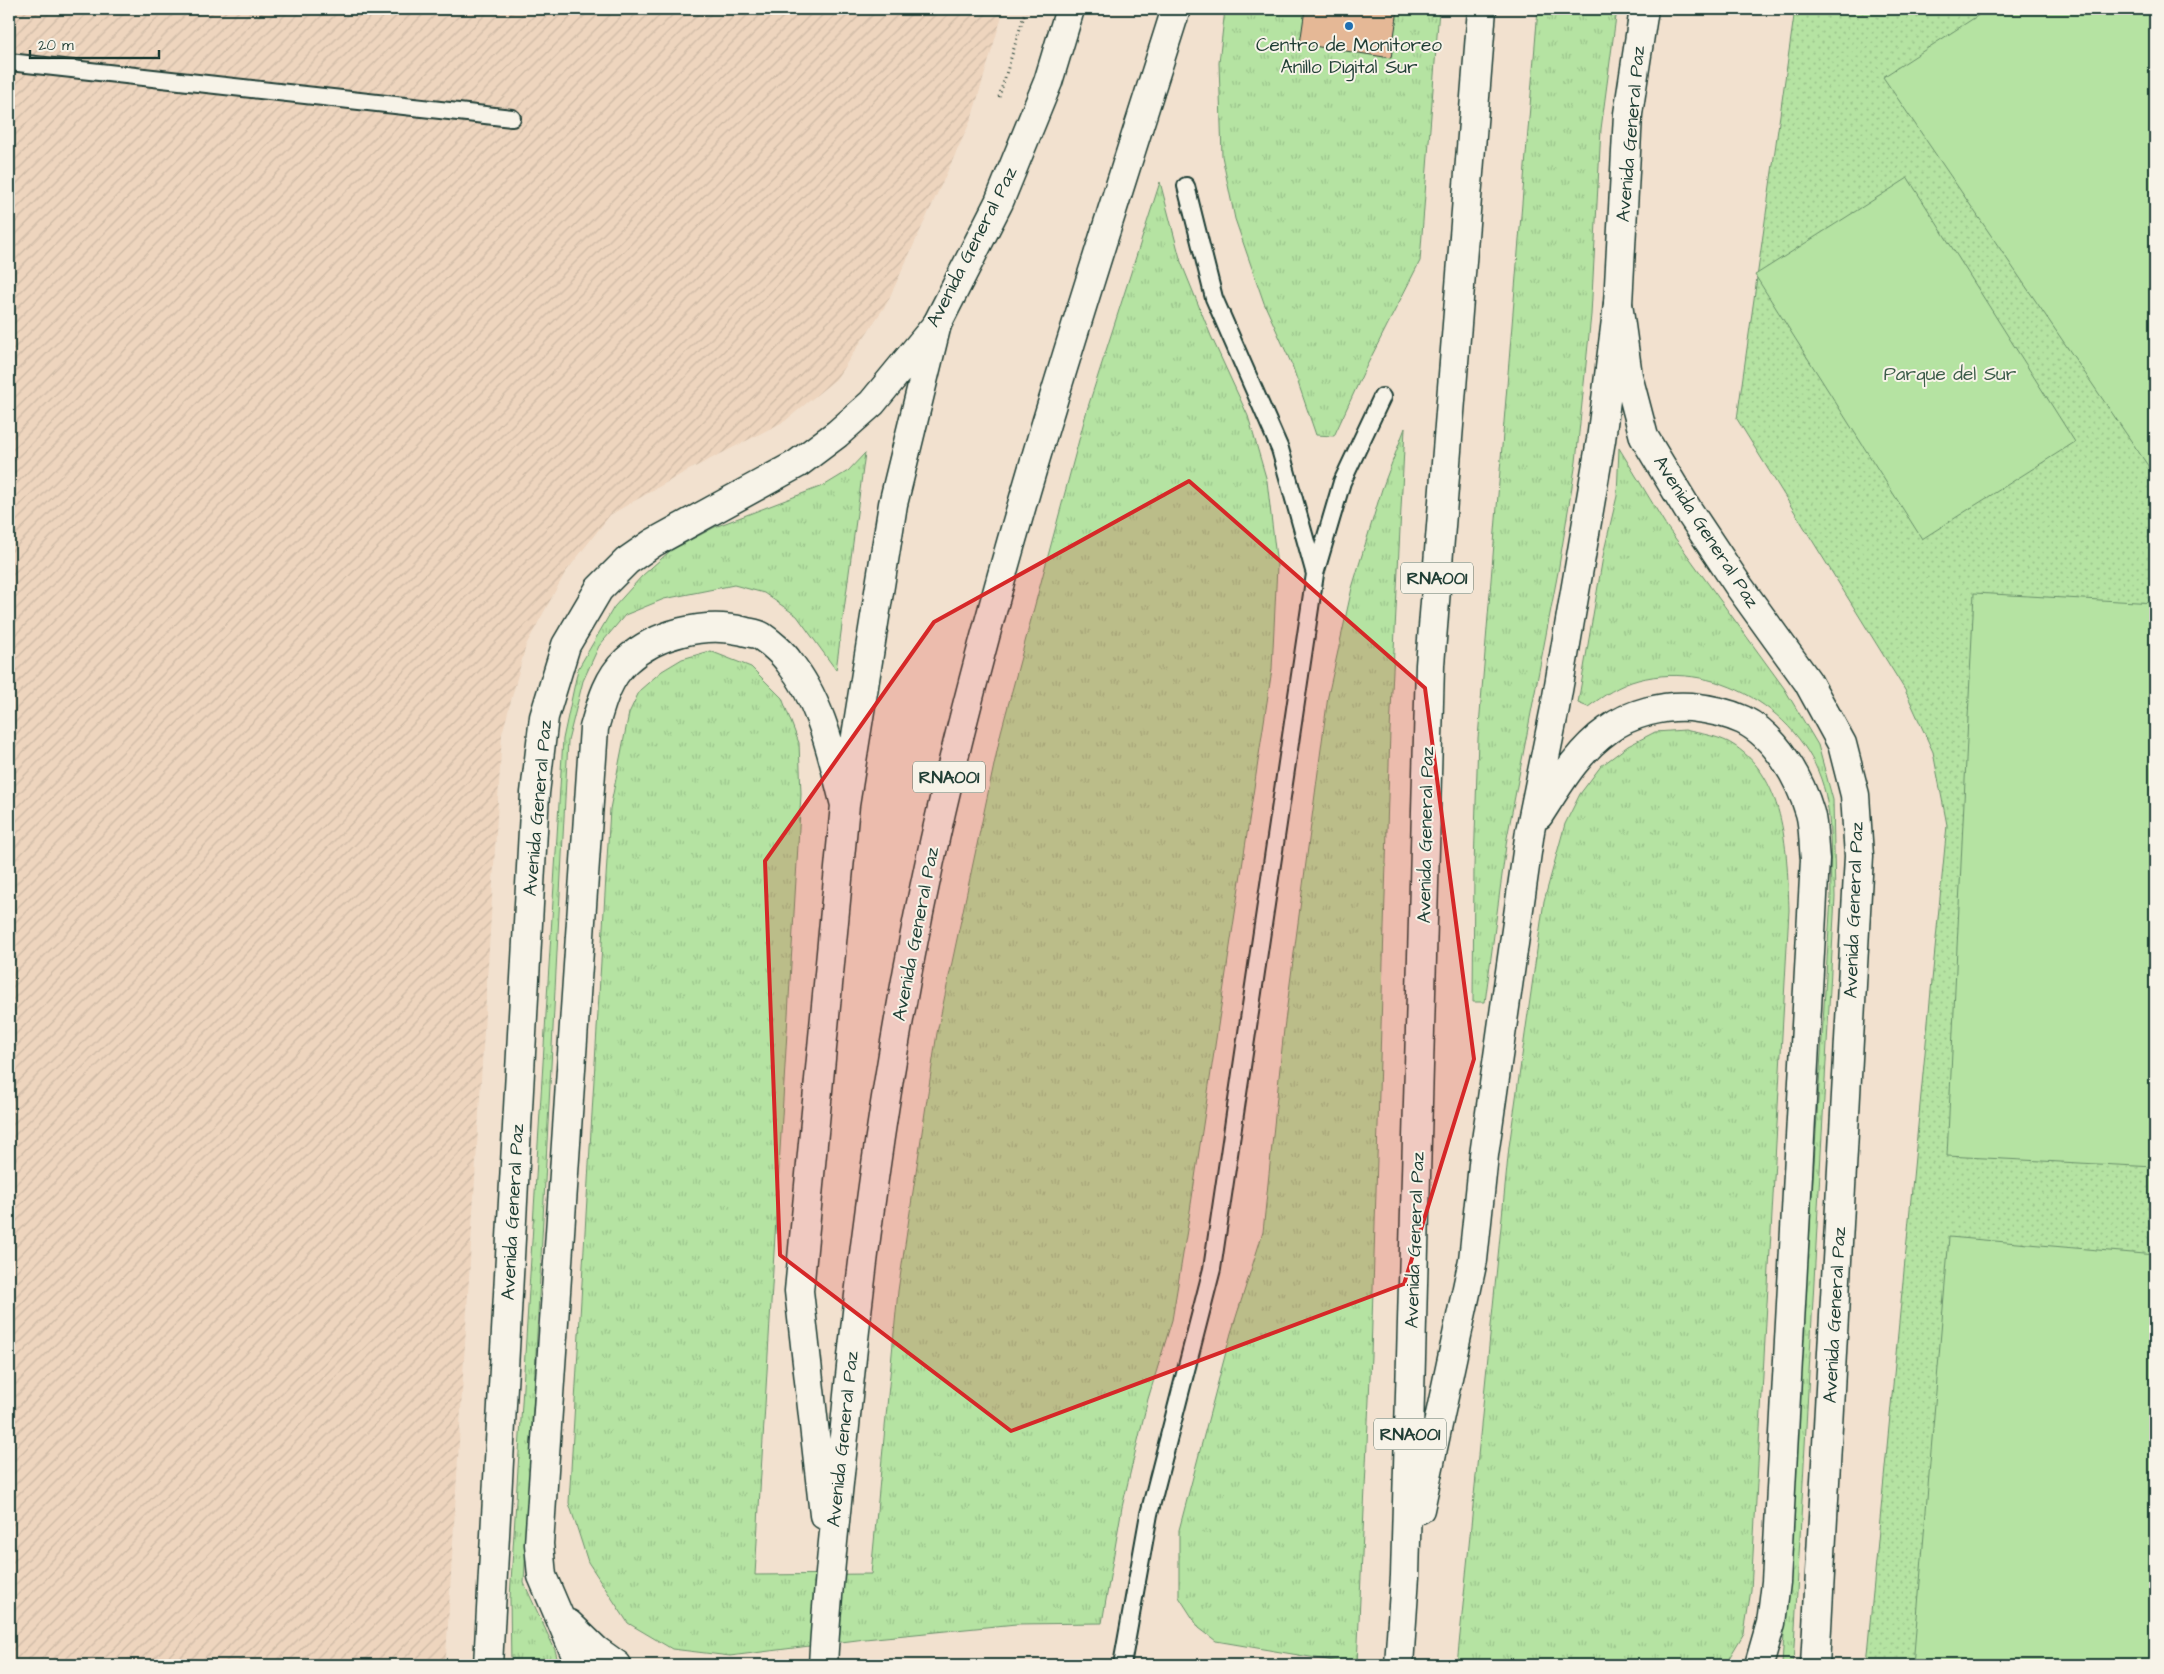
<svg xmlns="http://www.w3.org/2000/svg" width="2164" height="1674" viewBox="0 0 2164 1674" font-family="'Architects Daughter',sans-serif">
<defs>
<pattern id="industrial-furrows" width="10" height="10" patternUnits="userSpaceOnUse" patternTransform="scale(1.25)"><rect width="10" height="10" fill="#eed5be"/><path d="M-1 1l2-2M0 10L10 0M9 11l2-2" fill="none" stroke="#ccb8a4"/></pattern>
<pattern id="grass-tufts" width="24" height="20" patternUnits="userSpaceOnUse" patternTransform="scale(1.25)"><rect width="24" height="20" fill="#b5e3a2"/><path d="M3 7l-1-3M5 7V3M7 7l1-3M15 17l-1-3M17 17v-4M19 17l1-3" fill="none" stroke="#9bc48c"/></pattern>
<pattern id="park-dots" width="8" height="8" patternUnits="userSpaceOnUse" patternTransform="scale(1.25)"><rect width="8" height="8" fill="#b5e3a2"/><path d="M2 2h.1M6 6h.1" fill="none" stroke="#9bc48c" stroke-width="1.8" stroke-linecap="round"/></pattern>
</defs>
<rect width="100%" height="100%" fill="#f2e1cf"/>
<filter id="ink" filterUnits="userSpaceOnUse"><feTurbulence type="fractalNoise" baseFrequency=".02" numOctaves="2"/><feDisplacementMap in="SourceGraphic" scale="10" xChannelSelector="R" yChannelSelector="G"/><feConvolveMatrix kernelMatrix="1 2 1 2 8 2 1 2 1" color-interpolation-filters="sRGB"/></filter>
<g filter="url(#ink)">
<path fill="url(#industrial-furrows)" d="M 9,9 L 1004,9 L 971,120 L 887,303 L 836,379 L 785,421 L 683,473 L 610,515 L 565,573 L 526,645 L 502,734 L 446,1656 L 436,1665 L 9,1665 Z"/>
<path fill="url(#grass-tufts)" stroke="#6a906b" d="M 1225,9 L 1439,9 L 1420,261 L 1364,371 L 1334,436 L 1316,435 L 1292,365 L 1264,303 L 1235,219 L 1222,156 L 1219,63 Z
M 1538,9 L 1617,9 L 1601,129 L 1591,315 L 1576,462 L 1558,572 L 1507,838 L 1485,1002 L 1473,1002 L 1474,867 L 1478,738 Z
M 1160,182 L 1181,262 L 1211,336 L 1248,416 L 1267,481 L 1277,566 L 1272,669 L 1188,1224 L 1172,1320 L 1148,1399 L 1122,1507 L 1102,1623 L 1016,1624 L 865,1639 L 730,1656 L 672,1649 L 628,1623 L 588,1562 L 569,1503 L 610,809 L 629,713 L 640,690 L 662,671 L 682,659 L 710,651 L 751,667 L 782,698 L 799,743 L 801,794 L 755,1575 L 871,1574 L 898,1291 L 937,1033 L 1001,732 L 1087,410 Z
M 1405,428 L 1390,731 L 1371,1355 L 1357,1665 L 1216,1641 L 1199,1628 L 1179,1597 L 1179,1530 L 1231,1333 L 1263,1232 L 1284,1029 L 1328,696 L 1352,588 L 1382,489 Z
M 1619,448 L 1667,527 L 1784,688 L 1818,745 L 1833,800 L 1835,897 L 1793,1665 L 1782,1665 L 1831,897 C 1830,868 1832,830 1827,802 C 1813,718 1720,658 1638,680 C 1619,685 1603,696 1588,707 L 1578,703 L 1604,551 L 1617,496 Z
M 865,453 L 836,670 L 797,616 L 764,593 L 734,585 L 664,599 L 625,615 L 599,646 L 583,681 L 568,741 L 524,1583 L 555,1650 L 559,1665 L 511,1665 L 510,1598 L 563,739 L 578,669 L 614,607 L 642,576 L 670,551 L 715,527 L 825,485 L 848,471 Z
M 1685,730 C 1701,734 1721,736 1735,746 C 1787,781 1787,854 1789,910 L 1751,1590 L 1744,1633 L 1725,1665 L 1457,1665 L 1509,1147 L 1544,901 L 1565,824 L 1580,794 L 1601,766 L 1628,746 L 1655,732 Z"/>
<path fill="url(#park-dots)" stroke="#6a906b" d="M 1795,9 L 2155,9 L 2155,1665 L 1866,1665 L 1947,825 L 1933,752 L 1905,690 L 1737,419 Z"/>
<path fill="#b5e3a2" stroke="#6a906b" d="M 1988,9 L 2155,9 L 2155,476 L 1883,77 Z
M 1908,178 L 2075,442 L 1922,539 L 1755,275 Z
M 1974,593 L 2155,603 L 2155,1167 L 1947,1156 Z
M 1949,1237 L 2155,1255 L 2155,1665 L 1913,1665 Z"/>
<path fill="#e5b896" stroke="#1f3d34" d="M 9,9 L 14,9 L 11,37 L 9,37 Z
M 1305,9 L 1398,9 L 1391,58 L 1300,44 Z"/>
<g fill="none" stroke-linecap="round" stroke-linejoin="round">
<g stroke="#1f3d34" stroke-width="20">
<path id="lane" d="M 9,62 L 512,118
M 1186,186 L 1214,298 L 1280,449 L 1315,574
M 1122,1665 L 1149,1514 L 1212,1269 L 1315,574 L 1342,482 L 1382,397"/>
</g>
<g stroke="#1f3d34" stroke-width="31">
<path id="secondary" d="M 1644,9 L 1628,114 L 1618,304 L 1628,376 L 1644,437 L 1688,510 L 1738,585 L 1808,682 L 1842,744 L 1855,795 L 1859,856 L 1815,1665
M 488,1665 L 535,793 L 544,717 L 566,645 L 599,589 L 627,561 L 653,543 L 797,464 L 837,434 L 872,403 L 937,324 L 999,202 L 1048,82 L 1070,9"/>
</g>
<g stroke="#1f3d34" stroke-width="31">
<path id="highway" d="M 1539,815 C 1559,784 1578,751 1608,730 C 1630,713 1664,705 1691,707 C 1709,709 1726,712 1743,720 C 1776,736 1800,779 1810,813 C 1814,827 1813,844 1815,859 L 1776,1582 L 1771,1623 L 1759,1665
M 1420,1509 L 1473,1260 L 1484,1155 L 1530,831 L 1555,708 L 1601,440 L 1618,304
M 824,1515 L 799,1291 L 845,805 L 893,504 L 937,324
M 569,1624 L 596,1650 L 617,1665
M 580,1665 L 542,1576 L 539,1544 L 594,728 C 601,704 607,679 626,661 C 656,633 705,622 743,631 C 748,633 756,633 761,636 C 770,642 783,653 789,662 C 822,702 832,756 845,805
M 823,1665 C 827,1589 836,1512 844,1436 C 864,1226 893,1017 941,812 C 1004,540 1092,275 1176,9
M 1399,1665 L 1405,1576 L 1430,665 L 1482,9"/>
</g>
<path stroke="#1f3d34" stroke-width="3" stroke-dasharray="1 4" stroke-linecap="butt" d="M 999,97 L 1026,9"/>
<use href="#lane" stroke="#f7f3e8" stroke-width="16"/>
<use href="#secondary" stroke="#f7f3e8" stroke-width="28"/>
<use href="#highway" stroke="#f7f3e8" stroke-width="28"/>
</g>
</g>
<path fill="#d62828" fill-opacity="0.2" stroke="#d62828" stroke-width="4" stroke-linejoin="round" d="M 1189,481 L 1425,688 L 1474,1059 L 1404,1284 L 1011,1431 L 780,1255 L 765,861 L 934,622 Z"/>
<circle fill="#1f6fb2" stroke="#f7f3e8" stroke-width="2" cx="1349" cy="26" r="5"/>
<g text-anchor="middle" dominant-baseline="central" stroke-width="4" stroke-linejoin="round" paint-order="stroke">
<g fill="#f7f3e8" stroke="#60746a" stroke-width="1">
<rect x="1401" y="562.5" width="72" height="31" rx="4"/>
<rect x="913" y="761.5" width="72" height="31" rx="4"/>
<rect x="1374" y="1418.5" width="72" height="31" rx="4"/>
</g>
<g font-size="18" font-weight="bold" fill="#1f3d34">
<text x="1437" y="578">RNA001</text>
<text x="949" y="777">RNA001</text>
<text x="1410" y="1434">RNA001</text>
</g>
<g font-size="19" fill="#1f3d34" stroke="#f7f3e8">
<text x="1349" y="45">Centro de Monitoreo<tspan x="1349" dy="22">Anillo Digital Sur</tspan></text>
</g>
<g font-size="19" fill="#1f3d34" stroke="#f7f3e8">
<text transform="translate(1631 134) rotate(-85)">Avenida General Paz</text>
<text transform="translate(972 247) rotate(-63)">Avenida General Paz</text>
<text transform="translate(1706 532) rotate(57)">Avenida General Paz</text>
<text transform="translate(538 808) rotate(-85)">Avenida General Paz</text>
<text transform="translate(1426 835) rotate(-89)">Avenida General Paz</text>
<text transform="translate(1854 910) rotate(-88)">Avenida General Paz</text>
<text transform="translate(916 934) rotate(-79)">Avenida General Paz</text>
<text transform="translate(513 1212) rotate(-87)">Avenida General Paz</text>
<text transform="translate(1415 1240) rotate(-88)">Avenida General Paz</text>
<text transform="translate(1835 1315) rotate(-87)">Avenida General Paz</text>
<text transform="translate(843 1439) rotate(-84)">Avenida General Paz</text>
</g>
<g font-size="19" fill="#3d5e4a" stroke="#f7f3e8">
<text x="1950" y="374">Parque del Sur</text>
</g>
</g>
<rect width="2164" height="1674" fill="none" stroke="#f7f3e8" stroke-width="30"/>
<rect x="15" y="15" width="2134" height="1644" fill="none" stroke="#1f3d34" stroke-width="2" filter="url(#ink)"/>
<path d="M30 50v8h129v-8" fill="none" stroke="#1f3d34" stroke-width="2.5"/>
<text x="38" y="50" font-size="15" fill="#1f3d34" stroke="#f7f3e8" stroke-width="4" paint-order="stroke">20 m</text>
</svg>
